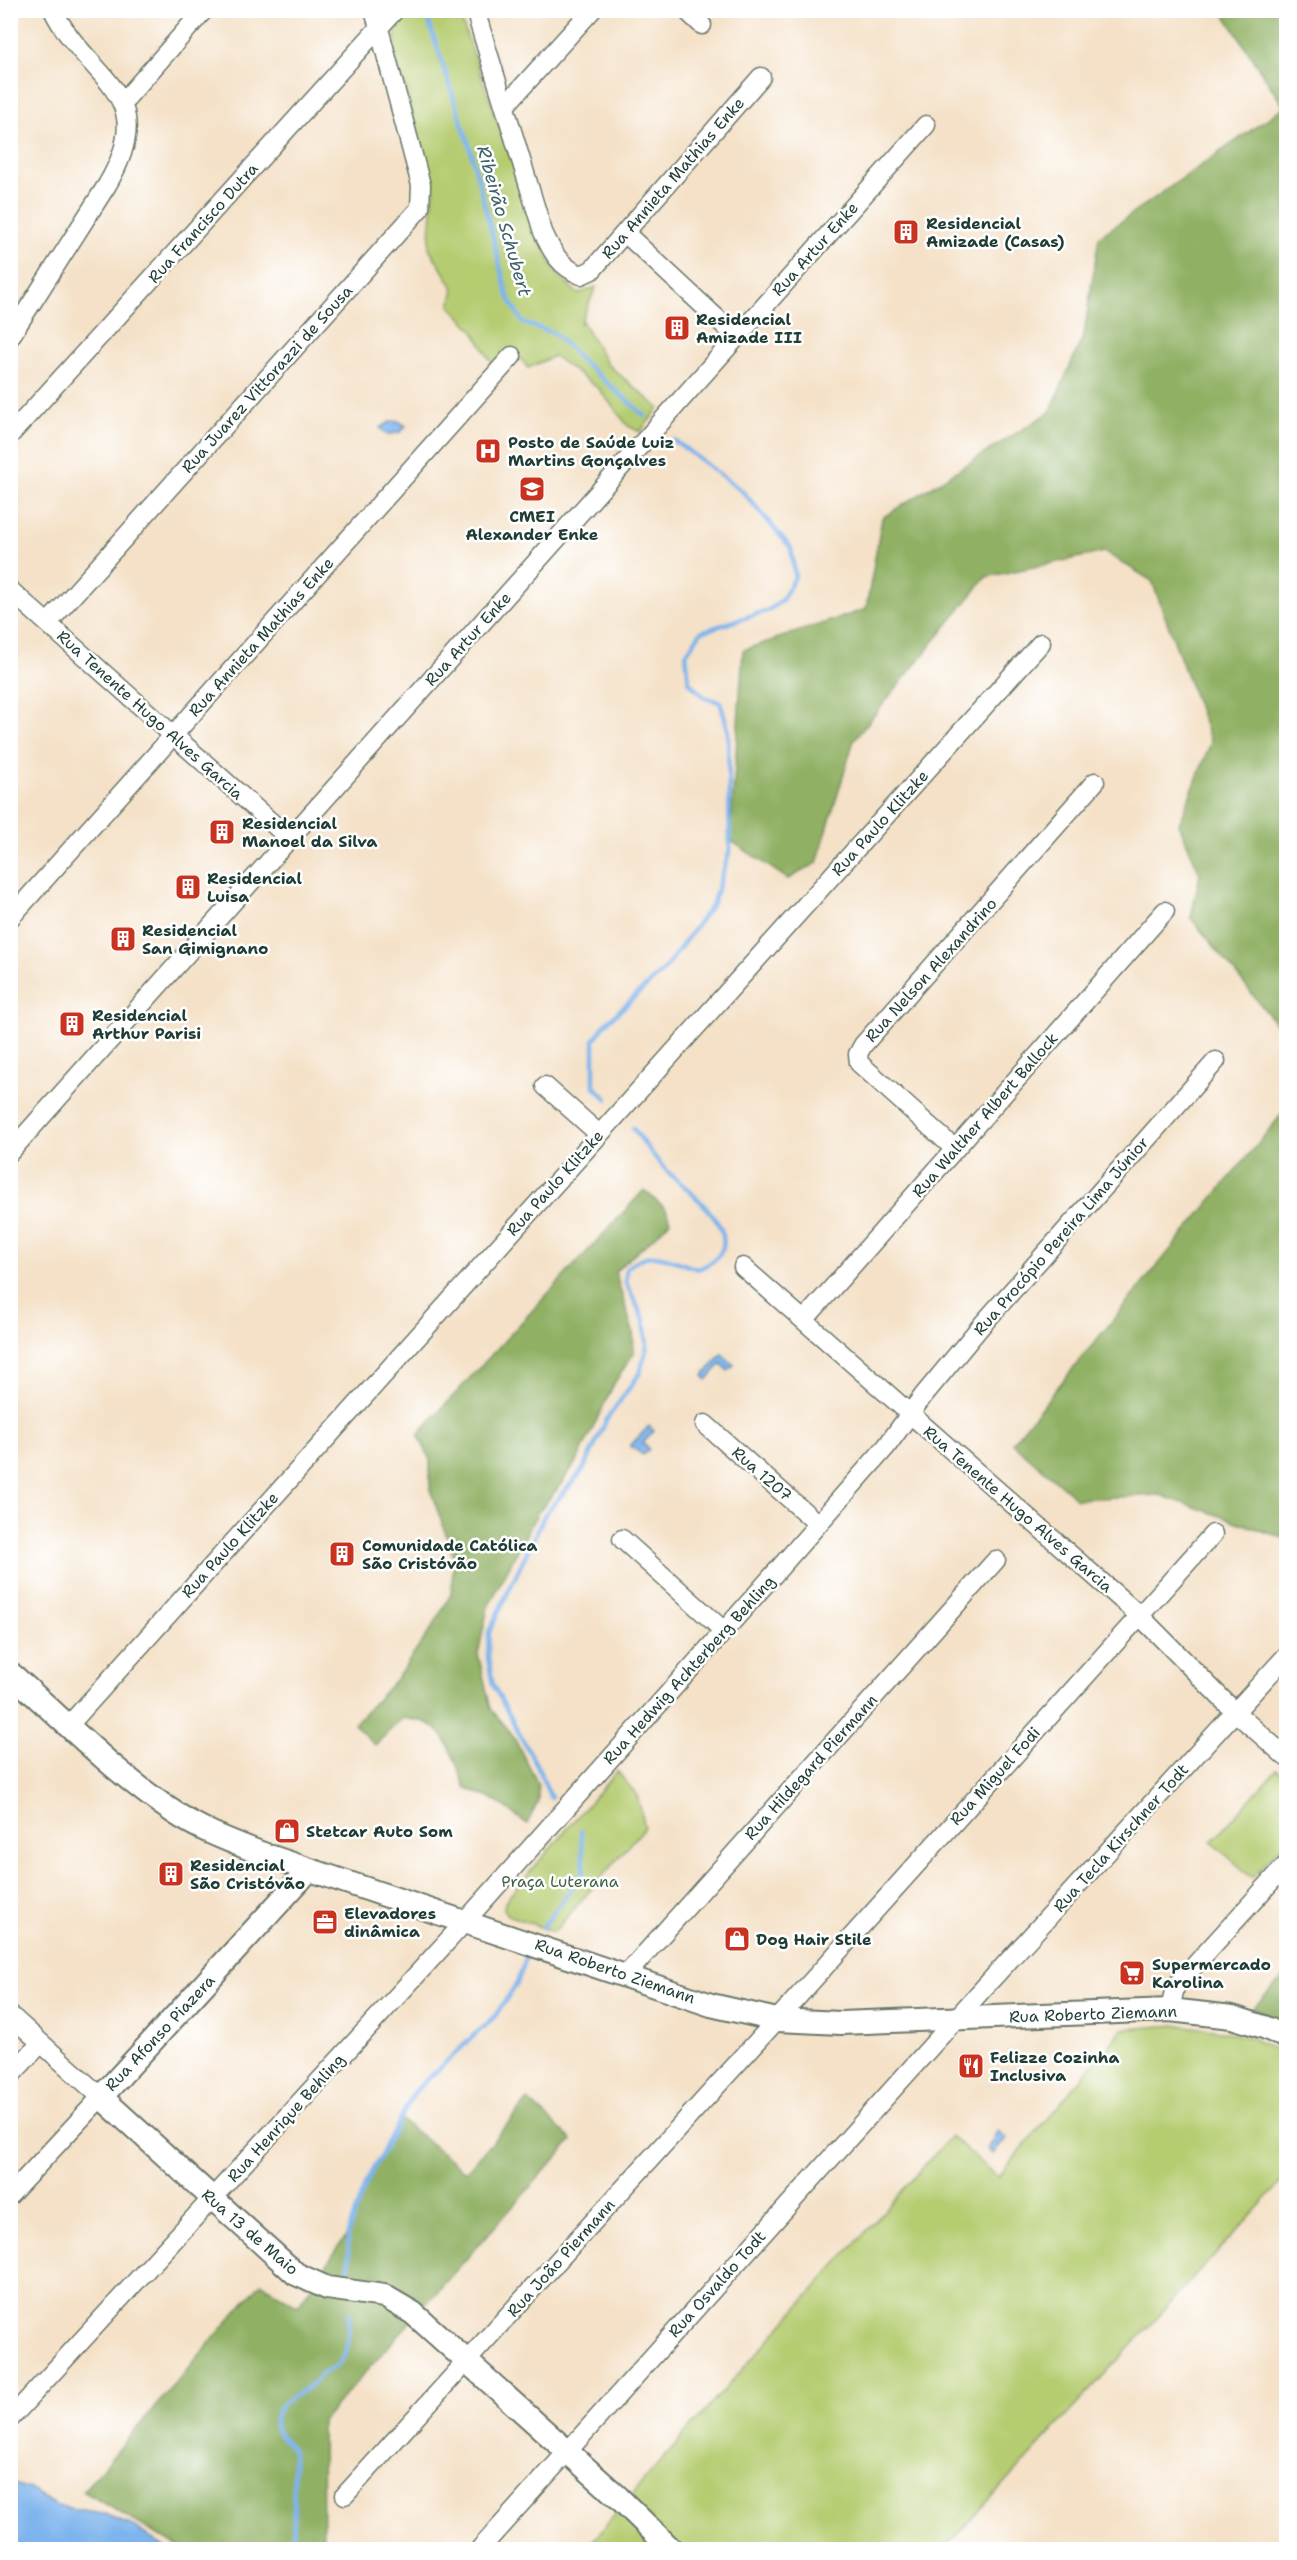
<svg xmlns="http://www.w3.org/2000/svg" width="1297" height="2560" viewBox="0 0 1297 2560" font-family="'Shantell Sans',sans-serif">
<rect width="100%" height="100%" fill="#fff"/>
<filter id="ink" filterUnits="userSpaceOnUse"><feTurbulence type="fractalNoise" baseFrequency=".0167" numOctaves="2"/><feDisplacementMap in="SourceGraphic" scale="12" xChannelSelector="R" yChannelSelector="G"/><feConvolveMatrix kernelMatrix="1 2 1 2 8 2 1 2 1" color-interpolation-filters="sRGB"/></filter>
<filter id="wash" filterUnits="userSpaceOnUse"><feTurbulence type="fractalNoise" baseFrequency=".008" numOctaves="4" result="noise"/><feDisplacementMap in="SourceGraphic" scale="24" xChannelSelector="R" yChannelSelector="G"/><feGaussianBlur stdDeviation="1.35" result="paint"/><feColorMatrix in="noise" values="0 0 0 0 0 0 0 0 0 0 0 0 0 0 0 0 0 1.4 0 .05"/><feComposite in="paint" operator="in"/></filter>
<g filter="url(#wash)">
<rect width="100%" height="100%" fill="#f4e1c7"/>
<path fill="#b5cc71" stroke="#6a8452" stroke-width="1.5" d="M 413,11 L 458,11 L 542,245 L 556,273 L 578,294 L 596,287 L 580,324 L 582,321 L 607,364 L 659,408 L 640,432 L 628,426 L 599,389 L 554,356 L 528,368 L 521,359 L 494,367 L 473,330 L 450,306 L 454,289 L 429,248 L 434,188 L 394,51 L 396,25 Z
M 1277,1769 L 1286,1777 L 1286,1841 L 1252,1878 L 1212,1842 Z
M 617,1771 L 637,1795 L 645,1827 L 554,1932 L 508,1915 L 504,1909 L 505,1902 L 511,1894 Z
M 1179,2025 L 1227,2032 L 1253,2039 L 1286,2056 L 1286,2177 L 944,2549 L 585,2550 L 658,2464 L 951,2136 L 998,2177 L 1123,2029 Z"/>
<path fill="#90b063" stroke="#58764c" stroke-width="1.5" d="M 1222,11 L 1286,11 L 1286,1036 L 1191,918 L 1200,874 L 1179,824 L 1211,742 L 1152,581 L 1105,552 L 986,577 L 854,740 L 817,863 L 788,879 L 730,840 L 743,650 L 866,609 L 882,518 L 1050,412 L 1084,334 L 1099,237 L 1284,107 Z
M 1286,1109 L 1286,1539 L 1160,1495 L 1077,1499 L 1012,1443 Z
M 644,1190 L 666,1209 L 670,1221 C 653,1241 633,1253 615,1272 L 633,1332 L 634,1353 L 615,1382 L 578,1459 L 558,1488 L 538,1512 L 488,1607 L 478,1654 L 491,1709 L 512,1734 L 538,1784 L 538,1802 L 527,1824 L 496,1801 L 466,1788 C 456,1768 450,1733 427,1723 C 421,1720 410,1720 403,1718 L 375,1745 L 354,1724 L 397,1678 L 432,1628 L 451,1594 L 454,1557 L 430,1489 L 430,1460 L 418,1434 Z
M 1286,1974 L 1286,2026 L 1253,2008 Z
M 528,2100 L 572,2140 L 322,2421 L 323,2549 L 182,2549 L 83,2491 L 261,2283 L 298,2306 L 348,2233 L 365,2185 L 400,2119 L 466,2172 Z"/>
<path fill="#7eb4ed" stroke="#4e7890" stroke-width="1.5" d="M 398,421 L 406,426 L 401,432 L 387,435 L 380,428 L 390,422 Z
M 722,1354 L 734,1365 L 728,1371 L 721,1364 L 707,1380 L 703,1376 Z
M 649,1426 L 654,1431 L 643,1443 L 649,1449 L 643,1455 L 630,1446 Z
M 998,2131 L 1007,2138 L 993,2154 L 987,2149 L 996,2138 L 994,2136 Z
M 10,2483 L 30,2489 L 57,2506 L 102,2513 L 131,2525 L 167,2549 L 11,2549 Z"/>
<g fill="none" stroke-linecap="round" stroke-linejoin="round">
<path stroke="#7eb4ed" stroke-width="4.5" d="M 425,10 L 470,148 L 508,297 L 523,323 L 554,333 L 581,360 L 645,416
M 607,1099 L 594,1086 L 594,1040 L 606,1023 L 664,970 L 713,903 L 730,850 L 728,729 L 720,702 L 704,697 L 689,682 L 686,654 L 701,632 L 769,610 L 782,600 L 795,577 L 791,548 L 743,492 L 674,440
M 551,1798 L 537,1766 L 493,1685 L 488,1658 L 489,1632 L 545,1514 L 583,1470 L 607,1419 L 640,1373 L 647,1346 L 644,1320 L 626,1283 L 626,1269 C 651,1244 671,1261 698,1269 C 760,1244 693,1195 668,1172 C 655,1159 644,1143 633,1128
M 543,1927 L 584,1871 L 581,1831
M 349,2274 L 348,2233 L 365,2185 L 415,2091 L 495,2016 L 517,1983 L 527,1955
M 291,2550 L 294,2526 L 293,2451 C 289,2442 276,2436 275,2425 C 273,2402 297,2396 310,2386 C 315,2383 317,2376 323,2373 C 330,2369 337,2367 342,2360 C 349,2347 348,2328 349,2314"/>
</g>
</g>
<g filter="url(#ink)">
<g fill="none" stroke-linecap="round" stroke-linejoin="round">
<g stroke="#6a7667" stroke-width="21">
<path id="minor" d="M 475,10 L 543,232 C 552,252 560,267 581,275 L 592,270 L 761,77
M 686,10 L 702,25
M 123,102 L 204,10
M 505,106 L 592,10
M 625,233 L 737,337
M 10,337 L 107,185 C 162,92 89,82 53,10
M 10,435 L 395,10
M 10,590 L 290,839
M 48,623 L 420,208 L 421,185 L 374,10
M 10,918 L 512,356
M 545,1086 L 599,1134
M 955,1149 L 859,1063 L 858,1054 L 863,1045 L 1095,782
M 10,1152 L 926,125
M 743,1267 L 1139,1615 L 1235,1712 L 1286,1757
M 805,1319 L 1165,911
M 705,1424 L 818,1524
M 622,1539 L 724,1631
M 69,1725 L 1041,643
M 626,1975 L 996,1560
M 1170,2010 L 1175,1987 L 1286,1865
M 10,2015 L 101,2097 L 10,2195
M 10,2076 L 41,2043
M 10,2419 L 453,1935 L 724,1631 L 886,1447 L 923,1396 L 981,1326 L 1216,1061
M 345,2495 L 793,2002 L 1213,1534
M 479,2550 L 971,2002 L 1286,1656"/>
</g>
<g stroke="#6a7667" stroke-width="26">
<path id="major" d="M 10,1673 C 65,1721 115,1774 175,1813 C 202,1831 233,1842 263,1854 L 711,2005 L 777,2020 L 841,2023 L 1170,2010 L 1232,2017 L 1264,2027 L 1286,2037
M 309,1870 L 101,2097 L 296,2274 L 327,2288 L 384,2296 L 413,2313 L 619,2498 L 672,2550"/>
</g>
<use href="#minor" stroke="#fff" stroke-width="18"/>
<use href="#major" stroke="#fff" stroke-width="22"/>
</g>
</g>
<defs>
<g id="building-square" transform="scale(1.35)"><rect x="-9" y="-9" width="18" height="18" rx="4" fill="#c8321e" stroke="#fff"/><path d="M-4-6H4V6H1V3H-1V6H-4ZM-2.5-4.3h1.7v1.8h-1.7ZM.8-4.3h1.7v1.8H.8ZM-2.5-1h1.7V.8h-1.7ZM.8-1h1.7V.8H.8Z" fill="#fff"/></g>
<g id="hospital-square" transform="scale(1.35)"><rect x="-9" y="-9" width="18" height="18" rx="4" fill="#c8321e" stroke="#fff"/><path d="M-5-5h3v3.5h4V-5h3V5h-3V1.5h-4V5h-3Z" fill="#fff"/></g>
<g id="school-square" transform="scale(1.35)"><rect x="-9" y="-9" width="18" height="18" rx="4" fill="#c8321e" stroke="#fff"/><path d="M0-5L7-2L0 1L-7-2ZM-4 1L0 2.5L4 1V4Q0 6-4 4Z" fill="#fff"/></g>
<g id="shop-square" transform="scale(1.35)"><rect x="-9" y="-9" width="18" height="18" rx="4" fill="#c8321e" stroke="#fff"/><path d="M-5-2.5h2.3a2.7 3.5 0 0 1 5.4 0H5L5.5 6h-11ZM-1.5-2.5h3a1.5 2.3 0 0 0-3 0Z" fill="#fff"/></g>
<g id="office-square" transform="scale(1.35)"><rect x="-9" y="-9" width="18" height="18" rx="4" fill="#c8321e" stroke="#fff"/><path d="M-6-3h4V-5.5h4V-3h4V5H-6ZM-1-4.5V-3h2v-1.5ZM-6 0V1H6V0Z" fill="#fff"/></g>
<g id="supermarket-square" transform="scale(1.35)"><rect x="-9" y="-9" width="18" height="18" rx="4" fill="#c8321e" stroke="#fff"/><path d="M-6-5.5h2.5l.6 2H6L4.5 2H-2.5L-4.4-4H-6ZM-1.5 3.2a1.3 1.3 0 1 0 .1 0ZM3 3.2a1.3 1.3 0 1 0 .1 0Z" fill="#fff"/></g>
<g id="restaurant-square" transform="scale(1.35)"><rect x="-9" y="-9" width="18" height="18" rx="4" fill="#c8321e" stroke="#fff"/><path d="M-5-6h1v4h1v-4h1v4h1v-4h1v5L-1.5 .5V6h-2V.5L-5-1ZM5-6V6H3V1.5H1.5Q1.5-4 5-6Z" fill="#fff"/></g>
</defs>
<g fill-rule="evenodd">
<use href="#building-square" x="906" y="232"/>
<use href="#building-square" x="677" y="328"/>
<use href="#hospital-square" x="488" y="451"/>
<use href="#school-square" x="532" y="489"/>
<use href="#building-square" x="222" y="832"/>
<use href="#building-square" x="188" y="887"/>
<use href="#building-square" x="123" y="939"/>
<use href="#building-square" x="72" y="1024"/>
<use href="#building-square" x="342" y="1554"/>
<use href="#shop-square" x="287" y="1831"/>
<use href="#building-square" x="171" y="1874"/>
<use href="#office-square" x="325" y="1922"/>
<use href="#shop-square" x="737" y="1939"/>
<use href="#supermarket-square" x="1132" y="1973"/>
<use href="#restaurant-square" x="971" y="2066"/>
</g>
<g text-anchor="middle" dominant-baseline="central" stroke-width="5" stroke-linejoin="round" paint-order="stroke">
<g font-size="16" fill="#1f3d34" stroke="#fff">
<text transform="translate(673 178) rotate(-49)">Rua Annieta Mathias Enke</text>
<text transform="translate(203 223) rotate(-48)">Rua Francisco Dutra</text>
<text transform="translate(815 249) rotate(-48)">Rua Artur Enke</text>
<text transform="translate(267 379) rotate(-48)">Rua Juarez Vittorazzi de Sousa</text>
<text transform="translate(261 637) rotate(-48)">Rua Annieta Mathias Enke</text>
<text transform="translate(468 639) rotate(-48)">Rua Artur Enke</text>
<text transform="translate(150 715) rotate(42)">Rua Tenente Hugo Alves Garcia</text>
<text transform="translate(880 823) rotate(-48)">Rua Paulo Klitzke</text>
<text transform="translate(931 970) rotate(-48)">Rua Nelson Alexandrino</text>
<text transform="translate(985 1115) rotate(-49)">Rua Walther Albert Ballock</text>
<text transform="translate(555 1183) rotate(-48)">Rua Paulo Klitzke</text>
<text transform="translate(1061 1236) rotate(-49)">Rua Procópio Pereira Lima Júnior</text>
<text transform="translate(762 1474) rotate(41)">Rua 1207</text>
<text transform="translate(1018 1509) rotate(41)">Rua Tenente Hugo Alves Garcia</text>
<text transform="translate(230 1545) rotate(-48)">Rua Paulo Klitzke</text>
<text transform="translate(689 1670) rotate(-48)">Rua Hedwig Achterberg Behling</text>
<text transform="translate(811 1767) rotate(-48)">Rua Hildegard Piermann</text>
<text transform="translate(995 1776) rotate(-48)">Rua Miguel Fodi</text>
<text transform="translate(1121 1838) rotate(-48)">Rua Tecla Kirschner Todt</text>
<text transform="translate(615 1971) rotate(19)">Rua Roberto Ziemann</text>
<text transform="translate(1093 2014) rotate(-2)">Rua Roberto Ziemann</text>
<text transform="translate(160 2033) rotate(-47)">Rua Afonso Piazera</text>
<text transform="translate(286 2118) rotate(-48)">Rua Henrique Behling</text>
<text transform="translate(250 2232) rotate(41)">Rua 13 de Maio</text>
<text transform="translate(561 2258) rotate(-48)">Rua João Piermann</text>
<text transform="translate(717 2284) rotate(-48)">Rua Osvaldo Todt</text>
</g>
<g font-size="16" font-weight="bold" fill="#1f3d34" stroke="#fff" text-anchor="start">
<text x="926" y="223">Residencial<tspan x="926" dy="18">Amizade (Casas)</tspan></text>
<text x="696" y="319">Residencial<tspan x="696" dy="18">Amizade III</tspan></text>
<text x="508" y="442">Posto de Saúde Luiz<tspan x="508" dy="18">Martins Gonçalves</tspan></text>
<text x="532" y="516" text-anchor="middle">CMEI<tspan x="532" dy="18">Alexander Enke</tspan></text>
<text x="242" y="823">Residencial<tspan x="242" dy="18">Manoel da Silva</tspan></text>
<text x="207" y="878">Residencial<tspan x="207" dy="18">Luisa</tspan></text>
<text x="142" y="930">Residencial<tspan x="142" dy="18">San Gimignano</tspan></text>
<text x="92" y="1015">Residencial<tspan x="92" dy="18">Arthur Parisi</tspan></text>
<text x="362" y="1545">Comunidade Católica<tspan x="362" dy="18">São Cristóvão</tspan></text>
<text x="306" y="1831">Stetcar Auto Som</text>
<text x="190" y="1865">Residencial<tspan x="190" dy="18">São Cristóvão</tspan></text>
<text x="344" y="1913">Elevadores<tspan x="344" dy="18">dinâmica</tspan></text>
<text x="756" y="1939">Dog Hair Stile</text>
<text x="1152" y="1964">Supermercado<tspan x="1152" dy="18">Karolina</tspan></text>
<text x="990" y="2057">Felizze Cozinha<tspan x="990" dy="18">Inclusiva</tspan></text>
</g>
<g font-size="16" fill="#446143" stroke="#fff">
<text x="560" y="1881">Praça Luterana</text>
</g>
<g font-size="18" font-style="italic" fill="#3c616c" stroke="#fff">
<text transform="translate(504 221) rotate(74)">Ribeirão Schubert</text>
</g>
</g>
<rect width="1297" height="2560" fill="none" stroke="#fff" stroke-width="36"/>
</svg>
